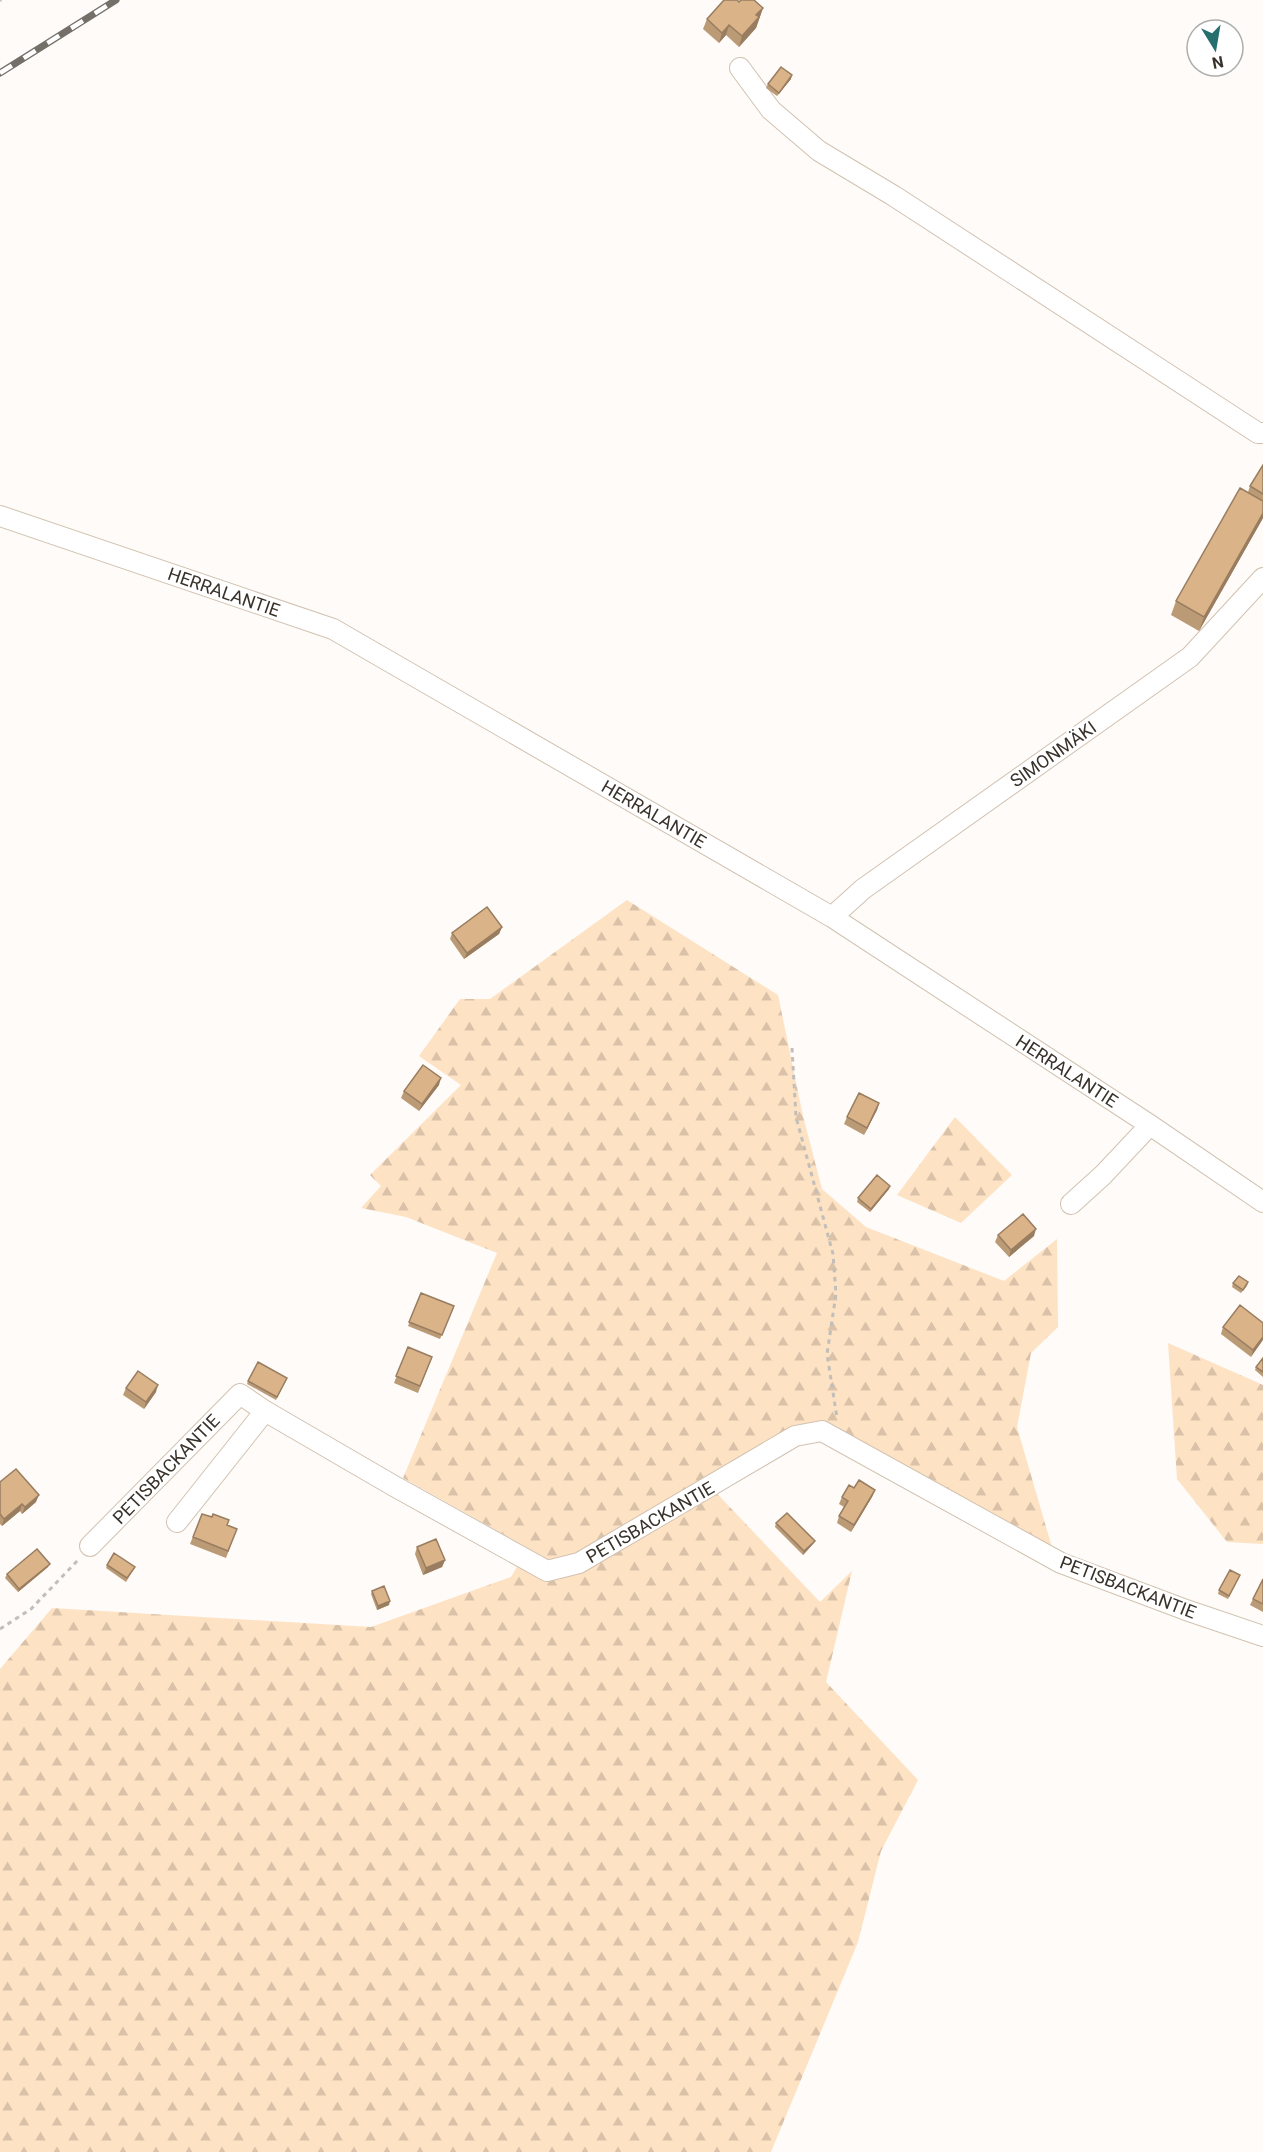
<svg xmlns="http://www.w3.org/2000/svg" width="1263" height="2152" viewBox="0 0 1263 2152" font-family="Roboto,sans-serif">
<defs>
<pattern id="forest-firs" width="22" height="20" patternUnits="userSpaceOnUse" patternTransform="scale(1.5)"><rect width="22" height="20" fill="#fee2c4"/><path d="M5 1l3.5 6h-7zM16 11l3.5 6h-7z" fill="#dac2a9"/></pattern>
</defs>
<rect width="100%" height="100%" fill="#fefbf8"/>
<path fill="url(#forest-firs)" d="M 627,900 L 778,995 L 803,1116 L 822,1189 L 866,1227 L 1004,1281 L 1057,1239 L 1058,1327 L 1031,1353 L 1017,1427 L 1053,1551 L 822,1425 L 706,1482 L 820,1602 L 852,1571 L 826,1682 L 918,1780 L 881,1851 L 858,1942 L 771,2152 L 0,2152 L 0,1669 L 52,1608 L 371,1627 L 511,1577 L 528,1548 L 403,1478 L 497,1253 L 406,1217 L 361,1208 L 381,1186 L 370,1175 L 461,1085 L 419,1056 L 460,999 L 490,999 Z
M 955,1117 L 1012,1175 L 961,1223 L 897,1195 Z
M 1168,1343 L 1263,1385 L 1263,1544 L 1227,1542 L 1177,1479 Z"/>
<g fill="none" stroke-linecap="round" stroke-linejoin="round">
<g stroke="#d2c2b1" stroke-width="22">
<path id="minor" d="M 740,68 L 771,110 L 819,151 L 894,196 L 1258,433 L 1263,433
M 0,516 L 333,629 L 832,917 L 1150,1125 L 1263,1202
M 832,917 L 863,889 L 1190,657 L 1263,578
M 1071,1204 L 1103,1175 L 1150,1125
M 177,1522 L 265,1411
M 90,1546 L 240,1394 L 265,1411 L 394,1486 L 547,1571 L 579,1563 L 795,1436 L 822,1431 L 1061,1563 L 1186,1610 L 1263,1636"/>
</g>
<path stroke="#c2beba" stroke-width="3" stroke-dasharray="4.5 4.5" stroke-linecap="butt" d="M 0,1 L 1,0
M 792,1048 L 796,1117 L 833,1254 L 836,1294 L 827,1354 L 837,1418
M 0,1629 L 31,1609 L 79,1559"/>
<use href="#minor" stroke="#fff" stroke-width="20"/>
<g stroke="#746f69" stroke-width="7">
<path id="rail" d="M 0,73 L 116,0"/>
</g>
<use href="#rail" stroke="#fff" stroke-width="4.5" stroke-dasharray="14" stroke-linecap="butt"/>
</g>
<path fill="#bb9a76" d="M 739,2 L 763,8 L 756,28 L 739,47 L 726,35 L 719,43 L 703,29 L 707,19 Z
M 791,79 L 777,96 L 766,88 L 768,84 Z
M 1263,465 L 1263,518 L 1199,631 L 1171,615 L 1176,601 L 1248,492 L 1250,486 Z
M 502,927 L 499,934 L 464,959 L 450,939 L 452,933 Z
M 439,1085 L 419,1111 L 401,1098 L 404,1091 Z
M 879,1103 L 877,1110 L 864,1135 L 844,1124 L 847,1117 Z
M 889,1189 L 870,1212 L 857,1202 L 858,1198 Z
M 998,1235 L 1034,1236 L 1009,1257 L 995,1242 Z
M 1248,1282 L 1247,1286 L 1241,1293 L 1232,1287 L 1233,1283 Z
M 421,1293 L 454,1306 L 440,1339 L 408,1326 Z
M 1263,1323 L 1251,1357 L 1221,1334 L 1223,1327 Z
M 408,1347 L 432,1357 L 418,1393 L 394,1383 Z
M 1263,1358 L 1263,1377 L 1255,1370 L 1256,1367 Z
M 287,1378 L 276,1400 L 247,1384 L 248,1381 Z
M 126,1388 L 156,1392 L 144,1409 L 123,1395 Z
M 0,1482 L 36,1502 L 22,1514 L 20,1511 L 2,1526 L 0,1524 Z
M 854,1488 L 875,1490 L 872,1497 L 851,1532 L 837,1523 L 839,1516 L 844,1507 L 839,1504 L 842,1497 Z
M 202,1514 L 237,1529 L 226,1558 L 190,1544 Z
M 776,1523 L 815,1541 L 813,1544 L 803,1555 L 775,1527 Z
M 417,1547 L 445,1560 L 442,1567 L 423,1575 L 415,1554 Z
M 107,1565 L 135,1567 L 126,1582 L 106,1568 Z
M 48,1567 L 18,1592 L 5,1578 L 7,1574 Z
M 1240,1575 L 1228,1599 L 1218,1594 L 1219,1590 Z
M 1263,1579 L 1263,1612 L 1250,1605 Z
M 372,1591 L 389,1605 L 377,1610 L 371,1594 Z"/>
<path fill="#997d60" d="M 763,8 L 756,28 L 739,47 L 742,36 L 756,15 Z
M 729,25 L 726,35 L 719,43 L 722,33 Z
M 792,75 L 791,79 L 777,96 L 779,93 Z
M 1263,513 L 1263,518 L 1199,631 L 1204,617 Z
M 502,927 L 499,934 L 464,959 L 467,953 Z
M 441,1078 L 439,1085 L 419,1111 L 422,1104 Z
M 879,1103 L 877,1110 L 864,1135 L 867,1128 Z
M 890,1186 L 889,1189 L 870,1212 L 871,1209 Z
M 1036,1229 L 1034,1236 L 1009,1257 L 1011,1250 Z
M 1263,1337 L 1263,1340 L 1251,1357 L 1253,1350 Z
M 158,1385 L 156,1392 L 144,1409 L 146,1402 Z
M 875,1490 L 872,1497 L 851,1532 L 854,1525 Z
M 39,1495 L 36,1502 L 22,1514 L 25,1507 Z
M 22,1504 L 20,1511 L 2,1526 L 4,1519 Z
M 815,1541 L 813,1544 L 803,1555 L 804,1551 Z
M 445,1560 L 442,1567 L 423,1575 L 426,1568 Z
M 50,1564 L 48,1567 L 18,1592 L 19,1589 Z
M 390,1601 L 389,1605 L 377,1610 L 378,1606 Z"/>
<path fill="#dab389" stroke="#997d60" stroke-width="1.5" d="M 724,0 L 737,0 L 739,2 L 741,0 L 754,0 L 763,8 L 756,15 L 759,17 L 742,36 L 729,25 L 722,33 L 707,19 Z
M 781,67 L 792,75 L 779,93 L 768,84 Z
M 1263,465 L 1263,494 L 1250,486 Z
M 1240,488 L 1263,501 L 1263,513 L 1204,617 L 1176,601 Z
M 487,907 L 502,927 L 467,953 L 452,933 Z
M 423,1065 L 441,1078 L 422,1104 L 404,1091 Z
M 859,1093 L 879,1103 L 867,1128 L 847,1117 Z
M 877,1175 L 890,1186 L 871,1209 L 858,1198 Z
M 1023,1214 L 1036,1229 L 1011,1250 L 998,1235 Z
M 1239,1276 L 1248,1282 L 1243,1290 L 1233,1283 Z
M 421,1293 L 454,1306 L 442,1335 L 409,1322 Z
M 1240,1305 L 1263,1323 L 1263,1337 L 1253,1350 L 1223,1327 Z
M 408,1347 L 432,1357 L 420,1386 L 396,1376 Z
M 1263,1358 L 1263,1372 L 1256,1367 Z
M 258,1362 L 287,1378 L 277,1397 L 248,1381 Z
M 138,1371 L 158,1385 L 146,1402 L 126,1388 Z
M 16,1469 L 39,1495 L 25,1507 L 22,1504 L 4,1519 L 0,1514 L 0,1482 Z
M 859,1480 L 875,1490 L 854,1525 L 839,1516 L 848,1501 L 842,1497 L 849,1485 L 854,1488 Z
M 787,1513 L 815,1541 L 804,1551 L 776,1523 Z
M 202,1514 L 212,1517 L 213,1514 L 229,1520 L 227,1525 L 237,1529 L 228,1551 L 193,1537 Z
M 436,1539 L 445,1560 L 426,1568 L 417,1547 Z
M 37,1549 L 50,1564 L 19,1589 L 7,1574 Z
M 114,1553 L 135,1567 L 127,1578 L 107,1565 Z
M 1230,1570 L 1240,1575 L 1229,1596 L 1219,1590 Z
M 1263,1579 L 1263,1604 L 1253,1599 Z
M 384,1586 L 390,1601 L 378,1606 L 372,1591 Z"/>
<g text-anchor="middle" dominant-baseline="central" stroke-width="5" stroke-linejoin="round" paint-order="stroke">
<g font-size="18" fill="#38322b" stroke="#fff">
<text transform="translate(224 592) rotate(19)">HERRALANTIE</text>
<text transform="translate(1053 754) rotate(-35)">SIMONMÄKI</text>
<text transform="translate(654 814) rotate(30)">HERRALANTIE</text>
<text transform="translate(1067 1071) rotate(33)">HERRALANTIE</text>
<text transform="translate(166 1469) rotate(-46)">PETISBACKANTIE</text>
<text transform="translate(650 1522) rotate(-30)">PETISBACKANTIE</text>
<text transform="translate(1128 1587) rotate(21)">PETISBACKANTIE</text>
</g>
</g>
<g transform="translate(1215 48) rotate(169)"><circle r="28" fill="#ffffff" stroke="#afadaa" stroke-width="1.5"/>
<path d="M0-4.5L10 22L0 15L-10 22Z" fill="#25706e"/>
<text y="-9" font-size="16" font-weight="bold" text-anchor="middle" fill="#38322b">N</text>
</g>
</svg>
